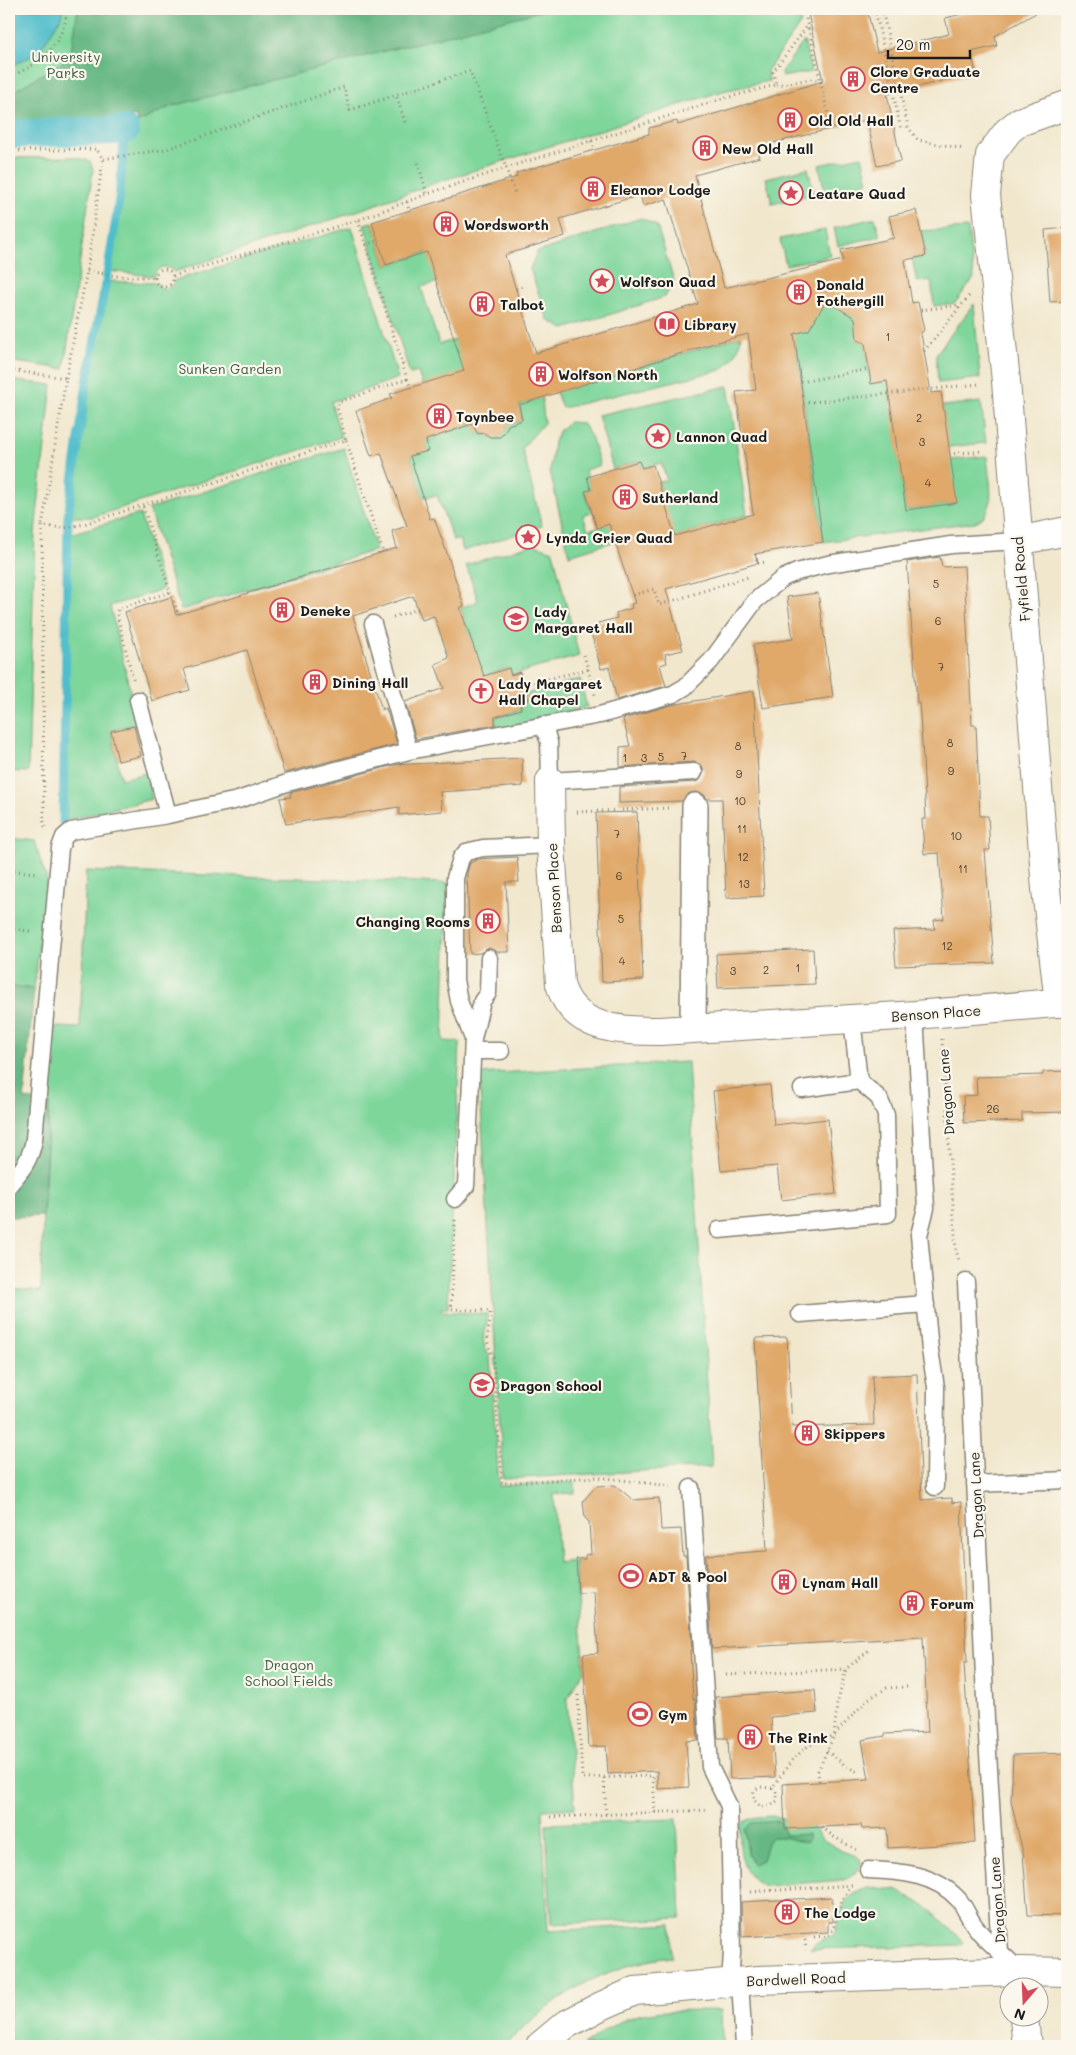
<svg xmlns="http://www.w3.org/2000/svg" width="1076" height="2055" viewBox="0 0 1076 2055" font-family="Mali,sans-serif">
<rect width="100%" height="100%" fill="#fbf7ec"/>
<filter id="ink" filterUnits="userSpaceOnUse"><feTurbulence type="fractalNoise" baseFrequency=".02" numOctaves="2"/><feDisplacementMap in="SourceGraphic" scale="10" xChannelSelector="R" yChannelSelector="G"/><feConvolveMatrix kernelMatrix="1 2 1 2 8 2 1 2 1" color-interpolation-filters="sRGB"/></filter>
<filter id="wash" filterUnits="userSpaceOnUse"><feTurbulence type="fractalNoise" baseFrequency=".0096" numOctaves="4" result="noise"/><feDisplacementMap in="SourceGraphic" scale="20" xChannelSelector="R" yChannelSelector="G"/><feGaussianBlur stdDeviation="1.12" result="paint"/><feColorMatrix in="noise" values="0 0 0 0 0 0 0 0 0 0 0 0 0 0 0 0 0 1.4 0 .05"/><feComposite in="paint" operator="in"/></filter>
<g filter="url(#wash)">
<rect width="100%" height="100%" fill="#f1e7cd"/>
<path fill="#7ed69b" stroke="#4d795c" d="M 9,9 L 796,9 L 801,23 L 767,71 L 769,81 L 723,91 L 441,181 L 343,216 L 174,272 C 167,264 157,266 154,276 L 108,271 L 125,145 L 137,123 L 137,116 L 9,123 Z
M 804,41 L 811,72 L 782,77 L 781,72 Z
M 862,156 L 868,182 L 825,192 L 819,165 Z
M 73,157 L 90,161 L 93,170 L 64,369 L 9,361 L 9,158 Z
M 808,168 L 814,194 L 772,204 L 766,178 Z
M 641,218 L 657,226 L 674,281 L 665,297 L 564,329 L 548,320 L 530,269 L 537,252 Z
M 875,218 L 880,236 L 838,246 L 834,228 Z
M 372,222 L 386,265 L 435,250 L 445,280 L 421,287 L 439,344 L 455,340 L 481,371 L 422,384 L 418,372 L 410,374 L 364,224 Z
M 352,227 L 398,378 L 331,402 L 341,437 L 93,517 L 68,517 L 87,381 L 106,281 L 155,283 L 164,289 L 173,285 L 175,280 Z
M 968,228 L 974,278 L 955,303 L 934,306 L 931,280 L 917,282 L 912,259 L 926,255 L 920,231 Z
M 825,230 L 830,256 L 786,265 L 780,239 Z
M 856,289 L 845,312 L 850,315 L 860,314 L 857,340 L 865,343 L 871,383 L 888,381 L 906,510 L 956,503 L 950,460 L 987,456 C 988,477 1000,513 975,522 L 823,542 L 797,353 L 791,328 L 809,330 L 814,321 L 809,300 Z
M 974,304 L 980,378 L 938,383 L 936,354 Z
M 741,336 C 739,351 734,360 721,370 L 562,408 L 556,392 Z
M 9,380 L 52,385 L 35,532 L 28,772 L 9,771 Z
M 728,386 L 747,515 L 656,542 L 657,504 L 664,502 L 659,482 L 667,480 L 661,463 L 642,468 L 639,461 L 613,469 L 598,415 Z
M 542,397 L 544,423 L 522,448 L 542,526 L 463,551 L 460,540 L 453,540 L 437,495 L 423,498 L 410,456 L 428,451 L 426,440 L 472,424 L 478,434 L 484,433 L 490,437 L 500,437 L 505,432 L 508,425 L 522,420 L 519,405 Z
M 981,402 L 986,443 L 948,447 L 943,406 Z
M 569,422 L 582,423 L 591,437 L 600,465 L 585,470 L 591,489 L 585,492 L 592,512 L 583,515 L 588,530 L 611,523 L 615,541 L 569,555 L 550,471 L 554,442 L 559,431 Z
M 344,448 L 376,550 L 181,610 L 149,509 Z
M 140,514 L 163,589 L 110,606 L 138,724 L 111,731 L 121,779 L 146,773 L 152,799 L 63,821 L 69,534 Z
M 533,544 L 553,551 L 579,656 L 511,675 L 509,668 L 483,676 L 460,608 L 478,601 L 466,565 Z
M 580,679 L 587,707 L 497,731 L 495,717 L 521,710 L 520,703 L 528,700 L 526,694 Z
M 9,838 L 34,841 L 47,880 L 34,989 L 9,986 Z
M 86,871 L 448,883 L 443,1041 L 460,1042 L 448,1308 L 441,1308 L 441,1311 L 487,1314 C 489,1334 476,1336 490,1357 L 499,1486 L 575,1482 L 575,1493 L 554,1494 L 558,1563 L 575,1561 L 584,1670 L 567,1699 L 575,1808 L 542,1810 L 548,1931 L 671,1924 L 672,1957 C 601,1965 553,1997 504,2046 L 9,2046 L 9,1288 L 41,1291 L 43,1216 L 54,1027 L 80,1028 Z
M 688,1062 L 712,1467 L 503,1479 L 479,1074 Z
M 772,1816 L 813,1827 L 822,1839 L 842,1851 L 856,1856 L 861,1860 C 859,1872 854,1875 844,1880 L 765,1886 C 740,1877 738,1848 741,1825 C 748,1816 761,1817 772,1816 Z
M 677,1819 L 681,1918 L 551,1924 L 546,1824 Z
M 869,1887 L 896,1890 L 926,1906 L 964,1942 L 961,1945 L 810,1949 L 817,1942 L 834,1935 C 843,1909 840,1898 869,1887 Z
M 721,2010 L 722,2036 L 725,2046 L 583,2046 C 597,2036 612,2024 629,2018 C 655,2008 693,2011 721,2010 Z"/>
<path fill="#66b783" stroke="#416a50" d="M 78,9 L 548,9 L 172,106 L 137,123 L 136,116 L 9,122 L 9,94 L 70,58 Z
M 9,986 L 34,989 L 24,1099 L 49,1102 L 43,1216 L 9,1217 Z
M 780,1821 L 786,1835 L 808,1834 L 809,1839 L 806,1843 L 783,1837 L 771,1837 L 767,1843 L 762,1860 L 753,1864 L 748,1854 L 745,1830 L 751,1823 Z"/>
<path fill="#50bdcb" stroke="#366c74" d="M 9,9 L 63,9 L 61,17 L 38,53 L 9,67 Z"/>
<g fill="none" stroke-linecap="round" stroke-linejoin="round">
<path stroke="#50bdcb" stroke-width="9" d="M 63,821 L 68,517 L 87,381 L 106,281 L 119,200 L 125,130"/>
<path stroke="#50bdcb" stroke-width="29" d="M 9,134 L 125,130"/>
</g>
<g id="blocks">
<path fill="#e0a96b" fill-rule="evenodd" d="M 807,9 L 867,9 L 877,52 L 949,34 L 945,18 L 984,9 L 1043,9 L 995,36 L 997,46 L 971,52 L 976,73 L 887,94 L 901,161 L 877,166 L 867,120 L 757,147 L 760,157 L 695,175 L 724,288 L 843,260 L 841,250 L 894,238 L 889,216 L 916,210 L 926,256 L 905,260 L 912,303 L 918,302 L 924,330 L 921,333 L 931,393 L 941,392 L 957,503 L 906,510 L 887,381 L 871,384 L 865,343 L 857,340 L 855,318 L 826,301 L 809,330 L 794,334 L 823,542 L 755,554 L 758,563 L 666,589 L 683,650 L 665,654 L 667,663 L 660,665 L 666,686 L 617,700 L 609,667 L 601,669 L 591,633 L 600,631 L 598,623 L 617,618 L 616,613 L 632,608 L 631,604 L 635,603 L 609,524 L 597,528 L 585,491 L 591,490 L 587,477 L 639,461 L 642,468 L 653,465 L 675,536 L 753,514 L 736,392 L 756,390 L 748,334 L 707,345 L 519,405 L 522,420 L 508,425 L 505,432 L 500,437 L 490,437 L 484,433 L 478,434 L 472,424 L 426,440 L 428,451 L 410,456 L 430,519 L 434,518 L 448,556 L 464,606 L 460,608 L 484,676 L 509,668 L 511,675 L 520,672 L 528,700 L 520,703 L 521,709 L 495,717 L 495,725 L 416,739 L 405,702 L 444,688 L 435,664 L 449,658 L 434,616 L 422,620 L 413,596 L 353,616 L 382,710 L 386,708 L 397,744 L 284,773 L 247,650 L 184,669 L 190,690 L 152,701 L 125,612 L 171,597 L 176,615 L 397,548 L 392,531 L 407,526 L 381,453 L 371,456 L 356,411 L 392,398 L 390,394 L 464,371 L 427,252 L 386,265 L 372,222 L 517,177 L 516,173 L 649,134 L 649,128 L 677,121 L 678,125 L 823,81 ZM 640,195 L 643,206 L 666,199 L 698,304 L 536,353 L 505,255 L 565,236 L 560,219 Z
M 1067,228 L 1067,301 L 1050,302 L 1045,230 Z
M 940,557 L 942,567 L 964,566 L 972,725 L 976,725 L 980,816 L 988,816 L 990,850 L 985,850 L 994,963 L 896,966 L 893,931 L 935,929 L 934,920 L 944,919 L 939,853 L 924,854 L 922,819 L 926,819 L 923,758 L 919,702 L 917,703 L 907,562 Z
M 818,593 L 833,697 L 763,708 L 753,645 L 793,639 L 787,597 Z
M 754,691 L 764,896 L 726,898 L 722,799 L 708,799 L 703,794 L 695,792 L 688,794 L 682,801 L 619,803 L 619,787 L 695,782 L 700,780 L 704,772 L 702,766 L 694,762 L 620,767 L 620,747 L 630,746 L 623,719 L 671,705 Z
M 134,726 L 141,756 L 118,761 L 111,731 Z
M 522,758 L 523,786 L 440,792 L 442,811 L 399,815 L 399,807 L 286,824 L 280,798 L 291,797 L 290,793 L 394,765 Z
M 637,812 L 643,980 L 602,982 L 596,813 Z
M 517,857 L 519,882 L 506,882 L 509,952 L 497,952 L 489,948 L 480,953 L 470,954 L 467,873 L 470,863 L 478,859 Z
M 813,949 L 815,984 L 718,988 L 716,954 Z
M 1067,1071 L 1067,1112 L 1022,1113 L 1022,1121 L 964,1123 L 963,1096 L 977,1095 L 976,1077 L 1043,1075 L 1043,1072 Z
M 770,1085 L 774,1125 L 828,1119 L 836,1194 L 781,1200 L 777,1166 L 721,1171 L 713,1091 Z
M 787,1337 L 792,1427 L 874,1425 L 872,1376 L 917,1374 L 922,1500 L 952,1498 L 952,1503 L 961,1502 L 967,1663 L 964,1663 L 975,1843 L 888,1848 L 887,1828 L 862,1829 L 861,1825 L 785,1829 L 783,1784 L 869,1779 L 862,1740 L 885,1736 L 885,1734 L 928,1732 L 923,1637 L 712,1649 L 706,1555 L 767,1551 L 755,1338 Z
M 615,1485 L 633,1500 L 659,1498 L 661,1530 L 681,1529 L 683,1556 L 686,1556 L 692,1650 L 690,1650 L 693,1699 L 695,1699 L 698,1740 L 686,1741 L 689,1787 L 658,1789 L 657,1771 L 608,1774 L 606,1746 L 589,1747 L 583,1654 L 598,1653 L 594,1592 L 578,1593 L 576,1559 L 585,1559 L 585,1555 L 591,1554 L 589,1522 L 585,1518 L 583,1501 L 596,1486 Z
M 815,1690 L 817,1713 L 771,1717 L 775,1777 L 730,1779 L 728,1738 L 718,1738 L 715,1697 Z
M 1067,1753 L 1067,1916 L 1028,1915 L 1023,1853 L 1011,1801 L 1013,1755 Z
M 832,1897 L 833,1922 L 828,1922 L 828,1932 L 742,1937 L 741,1902 Z"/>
</g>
</g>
<g filter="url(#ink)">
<use href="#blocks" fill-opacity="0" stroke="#868274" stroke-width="1"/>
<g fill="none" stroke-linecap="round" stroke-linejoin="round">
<g stroke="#868274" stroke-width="19">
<path id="service" d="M 373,624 L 409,751
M 138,700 L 168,815
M 543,725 L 549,742 L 550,781 L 694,772
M 915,1015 L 926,1208 L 919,1235 L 930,1350 L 936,1387 L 935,1487
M 473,1039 L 459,1001 L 455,980 L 455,878 L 461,858 L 466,852 L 483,848 L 551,845
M 473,1051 L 501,1051
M 802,1089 L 859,1081
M 9,1185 C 22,1170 31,1159 34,1139 L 60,848 L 64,837 L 71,831 L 168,815 L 238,800 L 287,783 L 409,751 L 600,715 L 673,694 L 685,687 L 711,661 L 755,601 L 783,578 L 797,572 L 828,564 L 951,545 L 1018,541
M 455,1199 L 466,1186 L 473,1039 L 482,1001 L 488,993 L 489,958
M 719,1230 L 888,1214 L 886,1115 L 879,1098 L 859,1081 L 852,1019
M 966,1282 L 986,1720 L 1000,1952 L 1020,1971
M 800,1314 L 926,1304
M 975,1484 L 1067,1480
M 691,1488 L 710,1767 L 729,1806 L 732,1953 L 730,1983
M 868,1870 C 900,1871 936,1874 959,1900 C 966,1909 970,1921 978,1930 C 984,1938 993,1945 1000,1952
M 740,1982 L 744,2046"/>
</g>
<g stroke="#868274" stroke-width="28">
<path id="pedestrian" d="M 693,1028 L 695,806"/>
</g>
<g stroke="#868274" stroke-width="30">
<path id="minor" d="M 1018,541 L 1067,531
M 550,781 L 551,845 L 560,984 C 572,1030 621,1031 660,1031 L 915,1015 L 1067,1002
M 1059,1003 L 1046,889 L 1006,381 L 986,195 L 990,155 L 1008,131 L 1019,122 L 1067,105
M 1024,2018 L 1027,2046
M 540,2046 L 565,2025 L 599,2007 L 635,1991 L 759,1980 L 1020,1971 L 1067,1972"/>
</g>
<path stroke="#868274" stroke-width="3" stroke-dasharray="1 4" stroke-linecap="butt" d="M 804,9 L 831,127
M 875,9 L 901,130
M 882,9 L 908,127 L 918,140 L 964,149
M 9,76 C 32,69 55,52 63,28 C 66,22 66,15 67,9
M 776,85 L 811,79 L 821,81
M 405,122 L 396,95 L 470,71 L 506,168 L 725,98 L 776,85 L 773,72 L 808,25
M 787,139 L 790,151
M 591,141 L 594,150
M 9,151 L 96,149 L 103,159 L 167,149 L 344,87 L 350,110 L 396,95
M 418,163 L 427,194
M 407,202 L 409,210
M 366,245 L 378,240
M155 278a9 9 0 1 1 18 0a9 9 0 1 1-18 0Z
M 87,271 L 116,276 L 156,278
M 173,276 L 358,220 L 427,194 L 506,168 L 516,196
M 516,289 L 523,287
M 921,310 L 959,305
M 924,351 L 969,296
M 9,370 L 66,378 L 42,526
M 66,378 L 87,271 L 103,159
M 407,379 L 411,388
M 801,382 L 869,369
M 803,403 L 979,384
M 346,440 L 383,552
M 949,454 L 983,451
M 755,554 L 758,564
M 758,563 L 767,562
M 170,592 L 177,611 L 175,612
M 633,595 L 654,589 L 659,605 L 748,577
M 393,617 L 418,609
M 584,655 L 595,695
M 133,679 L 117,614 L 118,609 L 170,592 L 143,506
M 524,685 L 588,669
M 577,812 L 668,808
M 45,827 L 44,822 L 42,526 L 64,528 L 84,524 L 346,440 L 337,407 L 339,402 L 407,379 L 358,220
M 9,870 L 35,873
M 9,929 L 30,931
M 942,1039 L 956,1250 L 959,1261
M 9,1084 L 17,1084
M 455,1220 L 451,1309 L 490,1311 C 491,1333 482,1335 493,1357 L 502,1483 L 598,1477 L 670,1486
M 726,1675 L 846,1669
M 578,1695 L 582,1778 L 653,1776 L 655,1813
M 827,1751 L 846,1766 L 858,1772
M 604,1778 L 606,1815
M 819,1781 L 818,1771 L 834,1735 L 868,1699 L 887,1688 L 908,1687
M 772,1788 L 761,1787 L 754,1790 C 752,1798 755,1802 761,1807 L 771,1806 L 777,1801 L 777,1793 L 772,1788 L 792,1760 L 808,1746 L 834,1735 L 837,1705 L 846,1669 L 868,1651
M 550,1817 L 708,1810
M 822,1827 L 834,1837 L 859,1851
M 751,1892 L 852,1885
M 814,1937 L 827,1936 L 833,1930 L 838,1909 L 850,1886
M 805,1940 L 806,1950"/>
<use href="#service" stroke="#fff" stroke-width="16"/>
<use href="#pedestrian" stroke="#fff" stroke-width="25"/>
<use href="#minor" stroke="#fff" stroke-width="28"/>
</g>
</g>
<defs>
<g id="building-ring" transform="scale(1.25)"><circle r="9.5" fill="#fbf7ec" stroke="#d1495b" stroke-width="1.5"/><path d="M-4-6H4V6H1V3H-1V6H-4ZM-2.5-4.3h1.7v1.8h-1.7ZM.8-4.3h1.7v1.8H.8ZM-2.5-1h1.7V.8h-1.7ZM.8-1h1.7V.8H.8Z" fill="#d1495b"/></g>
<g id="sight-ring" transform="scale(1.25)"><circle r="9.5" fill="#fbf7ec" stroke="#d1495b" stroke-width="1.5"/><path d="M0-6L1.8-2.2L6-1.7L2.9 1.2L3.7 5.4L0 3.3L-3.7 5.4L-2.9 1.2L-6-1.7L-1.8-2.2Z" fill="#d1495b"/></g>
<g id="library-ring" transform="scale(1.25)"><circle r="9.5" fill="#fbf7ec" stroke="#d1495b" stroke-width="1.5"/><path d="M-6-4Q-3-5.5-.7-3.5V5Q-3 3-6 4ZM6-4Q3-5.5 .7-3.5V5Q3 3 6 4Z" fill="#d1495b"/></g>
<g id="university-ring" transform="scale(1.25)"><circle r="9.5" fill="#fbf7ec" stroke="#d1495b" stroke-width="1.5"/><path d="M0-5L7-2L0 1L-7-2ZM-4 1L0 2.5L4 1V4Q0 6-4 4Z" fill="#d1495b"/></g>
<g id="church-ring" transform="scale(1.25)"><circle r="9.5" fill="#fbf7ec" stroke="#d1495b" stroke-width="1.5"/><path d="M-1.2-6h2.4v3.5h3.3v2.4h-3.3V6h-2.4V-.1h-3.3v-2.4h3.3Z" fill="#d1495b"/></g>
<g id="school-ring" transform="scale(1.25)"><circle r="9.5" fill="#fbf7ec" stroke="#d1495b" stroke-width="1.5"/><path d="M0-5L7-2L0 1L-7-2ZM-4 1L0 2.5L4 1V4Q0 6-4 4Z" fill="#d1495b"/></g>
<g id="stadium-ring" transform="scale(1.25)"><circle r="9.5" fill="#fbf7ec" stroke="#d1495b" stroke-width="1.5"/><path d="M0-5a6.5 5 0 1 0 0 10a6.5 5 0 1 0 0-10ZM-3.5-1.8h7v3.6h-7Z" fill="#d1495b"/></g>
</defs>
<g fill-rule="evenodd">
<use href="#building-ring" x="853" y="79"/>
<use href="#building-ring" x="790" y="120"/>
<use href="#building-ring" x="705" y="148"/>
<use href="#building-ring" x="593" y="189"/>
<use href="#sight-ring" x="791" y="193"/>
<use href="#building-ring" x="446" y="224"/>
<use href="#sight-ring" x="602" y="281"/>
<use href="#building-ring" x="799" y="292"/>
<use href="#building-ring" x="482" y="304"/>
<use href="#library-ring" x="667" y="324"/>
<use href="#building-ring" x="541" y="374"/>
<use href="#building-ring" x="439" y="416"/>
<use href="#sight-ring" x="658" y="436"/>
<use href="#building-ring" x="625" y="497"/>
<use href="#sight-ring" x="528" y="537"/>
<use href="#building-ring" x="282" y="610"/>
<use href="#university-ring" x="516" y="619"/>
<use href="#building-ring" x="315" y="682"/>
<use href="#church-ring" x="481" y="691"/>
<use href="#building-ring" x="488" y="921"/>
<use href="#school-ring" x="482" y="1385"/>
<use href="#building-ring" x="807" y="1433"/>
<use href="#stadium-ring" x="631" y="1576"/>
<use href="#building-ring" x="784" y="1582"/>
<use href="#building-ring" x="912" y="1603"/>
<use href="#stadium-ring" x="640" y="1714"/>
<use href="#building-ring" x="750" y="1737"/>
<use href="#building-ring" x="787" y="1912"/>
</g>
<g text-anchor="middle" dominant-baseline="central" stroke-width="4.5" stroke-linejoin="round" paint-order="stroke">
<g font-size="11" fill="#4d3f30">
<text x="888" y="336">1</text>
<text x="919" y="417">2</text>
<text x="922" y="441">3</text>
<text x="928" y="482">4</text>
<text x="936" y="583">5</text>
<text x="938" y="620">6</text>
<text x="941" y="666">7</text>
<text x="950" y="742">8</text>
<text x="738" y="745">8</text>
<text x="684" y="755">7</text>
<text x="661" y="756">5</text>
<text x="625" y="757">1</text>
<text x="644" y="757">3</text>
<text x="951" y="770">9</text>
<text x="739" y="773">9</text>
<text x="740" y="800">10</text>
<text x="742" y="828">11</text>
<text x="617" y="833">7</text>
<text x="956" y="835">10</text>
<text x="743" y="856">12</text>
<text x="963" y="868">11</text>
<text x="619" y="875">6</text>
<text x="744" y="883">13</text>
<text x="621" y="918">5</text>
<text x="947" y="945">12</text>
<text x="622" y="960">4</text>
<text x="798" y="967">1</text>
<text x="766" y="969">2</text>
<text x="733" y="970">3</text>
<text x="993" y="1108">26</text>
</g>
<g font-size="14" fill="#3e5d48" stroke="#fbf7ec">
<text x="66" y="56">University<tspan x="66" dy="16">Parks</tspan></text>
<text x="230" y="368">Sunken Garden</text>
<text x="289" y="1664">Dragon<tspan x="289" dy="16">School Fields</tspan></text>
</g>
<g font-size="14" font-weight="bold" fill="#1c1c1c" stroke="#fbf7ec" text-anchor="start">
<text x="870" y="71">Clore Graduate<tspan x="870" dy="16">Centre</tspan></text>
<text x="808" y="120">Old Old Hall</text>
<text x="722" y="148">New Old Hall</text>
<text x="610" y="189">Eleanor Lodge</text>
<text x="808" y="193">Leatare Quad</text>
<text x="464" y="224">Wordsworth</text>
<text x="620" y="281">Wolfson Quad</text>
<text x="816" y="284">Donald<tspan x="816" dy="16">Fothergill</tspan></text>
<text x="500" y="304">Talbot</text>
<text x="684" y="324">Library</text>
<text x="558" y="374">Wolfson North</text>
<text x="456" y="416">Toynbee</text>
<text x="676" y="436">Lannon Quad</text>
<text x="642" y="497">Sutherland</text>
<text x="546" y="537">Lynda Grier Quad</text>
<text x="300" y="610">Deneke</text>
<text x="534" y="611">Lady<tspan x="534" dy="16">Margaret Hall</tspan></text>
<text x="332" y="682">Dining Hall</text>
<text x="498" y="683">Lady Margaret<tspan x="498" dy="16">Hall Chapel</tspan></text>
<text x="470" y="921" text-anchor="end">Changing Rooms</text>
<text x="500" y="1385">Dragon School</text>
<text x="824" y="1433">Skippers</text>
<text x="648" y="1576">ADT &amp; Pool</text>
<text x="802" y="1582">Lynam Hall</text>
<text x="930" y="1603">Forum</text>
<text x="658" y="1714">Gym</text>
<text x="768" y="1737">The Rink</text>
<text x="804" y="1912">The Lodge</text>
</g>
<g font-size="14" fill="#1c1c1c" stroke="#fbf7ec">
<text transform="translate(1021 579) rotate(-95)">Fyfield Road</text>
<text transform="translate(554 888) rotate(-93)">Benson Place</text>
<text transform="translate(936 1013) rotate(-4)">Benson Place</text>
<text transform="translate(946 1092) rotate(-94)">Dragon Lane</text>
<text transform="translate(976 1495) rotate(-93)">Dragon Lane</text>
<text transform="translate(997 1900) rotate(-94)">Dragon Lane</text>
<text transform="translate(796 1979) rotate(-2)">Bardwell Road</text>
</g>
</g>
<rect width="1076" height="2055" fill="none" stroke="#fbf7ec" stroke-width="30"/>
<g transform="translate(1024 2002) rotate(199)"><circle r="24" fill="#fbf7ec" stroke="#a29f99"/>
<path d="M0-4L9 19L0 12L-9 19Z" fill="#d1495b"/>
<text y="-8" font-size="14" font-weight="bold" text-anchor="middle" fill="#1c1c1c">N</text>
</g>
<path d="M888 50v8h82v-8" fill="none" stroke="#1c1c1c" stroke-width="2.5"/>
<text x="896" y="50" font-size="15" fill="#1c1c1c" stroke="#fbf7ec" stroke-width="4" paint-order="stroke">20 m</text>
</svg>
